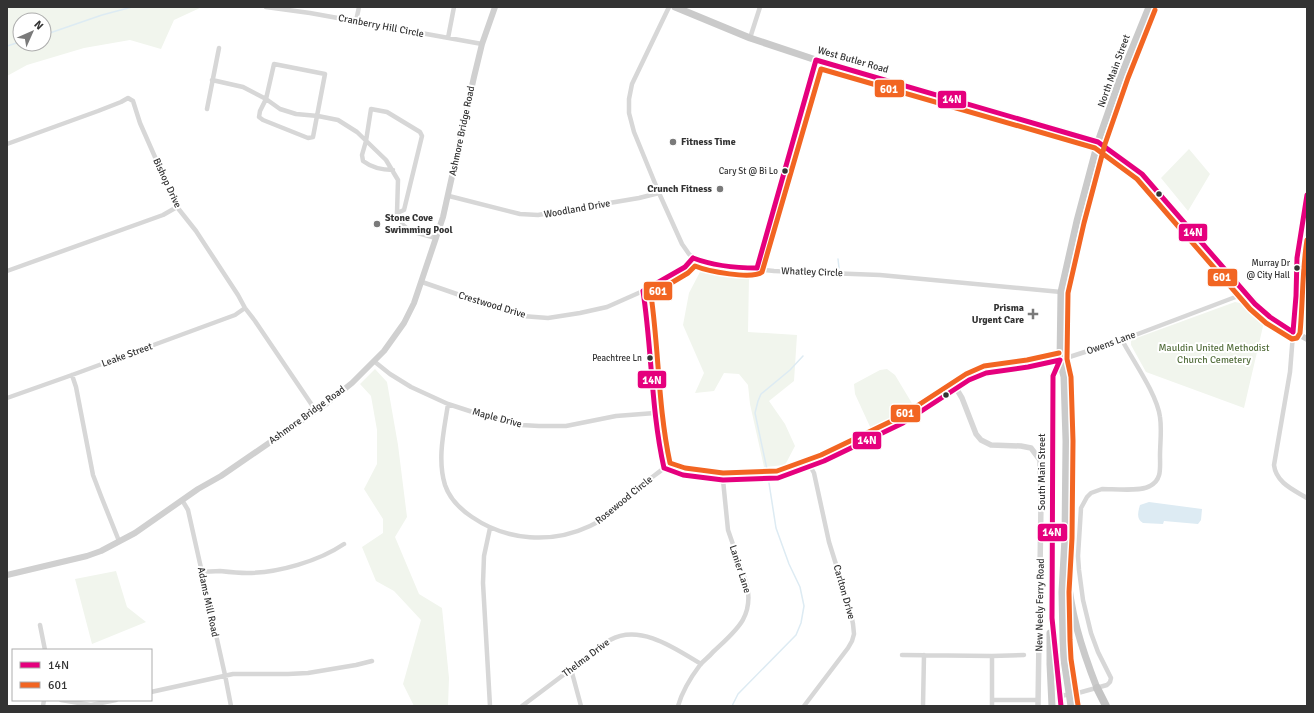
<svg xmlns="http://www.w3.org/2000/svg" width="1314" height="713" viewBox="0 0 1314 713" font-family="Signika,sans-serif">
<rect width="100%" height="100%" fill="#fff"/>
<path fill="#f1f5ed" fill-rule="evenodd" d="M 7,7 L 202,7 L 174,20 L 161,49 L 130,40 L 84,48 L 27,65 L 7,76 ZM 20,20 L 44,20 L 44,44 L 20,44 Z
M 1189,149 L 1210,174 L 1188,211 L 1161,178 Z
M 1307,217 L 1307,331 L 1302,328 L 1301,248 Z
M 701,270 L 749,277 L 748,332 L 797,335 L 794,381 L 769,401 L 785,424 L 795,446 L 785,465 L 764,467 L 750,404 L 748,385 L 739,374 L 724,373 L 714,391 L 695,393 L 704,373 L 683,325 L 689,293 Z
M 1235,302 L 1245,304 L 1261,318 L 1264,322 L 1244,408 L 1146,372 L 1131,345 L 1131,340 Z
M 375,369 L 387,382 L 398,445 L 407,517 L 395,537 L 419,594 L 442,608 L 449,678 L 448,706 L 414,706 L 403,684 L 421,620 L 394,591 L 376,581 L 362,547 L 383,533 L 383,519 L 364,489 L 377,464 L 377,430 L 371,396 L 360,384 Z
M 887,369 L 895,375 L 916,410 L 899,420 L 872,431 L 855,394 L 854,384 L 880,370 Z
M 116,571 L 127,607 L 146,622 L 92,644 L 75,579 Z"/>
<path fill="#ddebf3" d="M 1149,502 L 1202,509 L 1201,520 L 1198,524 L 1164,521 L 1163,524 L 1143,523 C 1136,519 1138,512 1140,505 Z"/>
<g fill="none" stroke-linecap="round" stroke-linejoin="round">
<path stroke="#ddebf3" stroke-width="1.5" d="M 44,35 L 102,15 L 132,7
M 7,46 L 20,42
M 838,259 L 839,268
M 768,474 L 755,413 L 758,401 L 761,394 L 790,370 L 803,356
M 732,706 L 738,694 L 796,635 L 801,623 L 804,606 L 800,587 L 789,564 L 776,528 L 769,483"/>
<path stroke="#d7d7d7" stroke-width="4.5" d="M 266,7 L 310,13 L 482,44
M 669,7 L 632,84 L 629,99 L 629,113 L 634,132 L 659,193 L 682,244 L 689,254 L 693,258 L 704,263 L 733,267 L 774,271 L 880,275 L 1061,292
M 356,21 L 359,7
M 448,38 L 454,7
M 750,38 L 760,7
M 274,64 L 325,74 L 313,137 L 308,138 L 263,120 L 259,117 L 260,111 L 266,99 Z
M 212,80 L 243,87 L 266,99 L 280,109 L 296,114 L 318,116 L 338,120 L 357,132 L 386,160 L 398,180 L 397,213 L 403,225 L 410,231 L 436,238
M 207,109 L 219,48
M 7,144 L 98,111 L 121,102 L 128,98 L 133,101 L 140,123 L 177,207 L 196,231 L 238,295 L 245,308 L 255,321 L 316,411
M 393,170 C 383,170 371,167 363,161 L 362,155 L 366,141 L 371,109 L 387,112 L 420,132 L 422,136 L 404,210 L 397,213
M 1307,195 L 1297,258 L 1296,296 L 1290,372 L 1274,465 C 1276,483 1294,490 1307,498
M 449,196 L 520,214 L 538,215 L 639,198 L 659,193
M 757,268 L 816,60
M 7,271 L 163,215 L 177,207
M 422,282 L 506,311 L 522,316 L 548,318 L 580,313 L 607,307 L 643,291 L 685,267 L 693,258
M 643,291 C 653,349 649,410 664,468
M 1060,360 L 1122,340 L 1246,293
M 375,362 L 390,374 L 411,387 L 448,404 L 488,417 L 521,425 L 539,426 L 566,426 L 616,416 L 655,413
M 72,375 L 76,387 L 93,475 L 101,496 L 119,541
M 7,398 L 72,375 L 235,315 L 245,308
M 448,404 C 444,431 437,459 445,485 C 450,500 460,509 472,517 C 507,541 552,544 590,526 C 610,517 626,499 642,485 C 649,479 657,474 664,468
M 664,468 L 683,475 L 723,480 L 778,478 L 824,461 L 903,423 L 956,388
M 182,500 L 188,510 L 225,675 L 231,706
M 490,528 L 484,556 L 483,583 L 490,706
M 201,572 C 207,572 213,571 220,571 C 229,572 238,573 247,573 C 278,573 319,561 344,544
M 40,625 L 45,650
M 902,655 L 992,656 L 1024,655
M 571,669 L 581,706
M 151,692 L 233,674 L 288,674 L 308,673 L 356,665 L 372,661
M 1060,696 L 1078,693 L 1107,685 L 1110,682 L 1111,678 L 1098,652 L 1091,633 L 1083,600 L 1079,570 L 1078,556 L 1081,508 L 1087,497 L 1091,493 L 1102,489 C 1114,489 1140,492 1150,486 C 1162,480 1160,468 1160,456 C 1160,443 1162,430 1160,417 C 1157,394 1133,361 1122,340
M 61,700 L 91,705 L 116,700
M 992,700 L 1038,700
M 43,706 L 44,700
M 522,706 L 610,640 C 640,623 676,649 701,664
M 678,706 C 682,692 691,677 700,665 C 704,660 709,657 713,652 C 735,631 754,618 747,585 L 728,530 L 723,480
M 804,706 L 848,648 L 852,641 L 854,634 L 853,624 L 850,609 L 829,542 L 814,473 L 810,466
M 923,706 L 924,655
M 992,706 L 992,656"/>
<path stroke="#d7d7d7" stroke-width="5.5" d="M 1038,706 L 1041,502 L 1040,460 L 1031,448 L 1021,446 L 991,445 L 981,440 L 976,434 L 962,398 L 956,388 C 981,372 998,371 1027,367 C 1038,366 1049,362 1060,360"/>
<path stroke="#d0d0d0" stroke-width="6" d="M 1098,142 L 1142,174 L 1263,312 L 1275,321 L 1307,339
M 7,575 L 87,556 L 101,551 L 135,533 L 198,489 L 221,476 L 327,403 L 352,383 L 384,351 L 404,323 L 414,303 L 443,217 L 474,77 L 482,44 L 495,7"/>
<path stroke="#cacaca" stroke-width="7" d="M 675,7 L 750,38 L 816,60 L 1098,142
M 1060,360 L 1053,376 L 1052,618 L 1061,706
M 1067,568 C 1070,612 1081,647 1097,688
M 1050,633 L 1050,664 L 1052,706
M 1071,706 L 1064,660 L 1063,640 L 1062,592 L 1065,538 L 1066,441 L 1064,377 L 1060,360 L 1061,292 L 1077,221 L 1098,142 L 1121,76 L 1149,7"/>
<path stroke="#c4c4c4" stroke-width="8" d="M 1097,688 L 1106,706"/>
<g stroke="#fff" stroke-width="8">
<path id="bus-1" d="M 816,60 L 1098,142 L 1142,174 L 1255,304 L 1270,317 L 1293,332
M 693,258 C 714,266 735,268 757,268
M 757,268 L 816,60
M 643,291 C 652,350 651,410 664,468
M 643,291 L 685,267 L 693,258
M 1293,332 L 1296,296 L 1297,258 L 1307,195
M 1060,360 L 1053,376 L 1052,618 L 1061,706
M 664,468 L 683,475 L 723,480 L 778,478 L 824,461 L 903,423 L 969,380 L 986,373 L 1028,367 L 1060,360"/>
</g>
<g stroke="#fff" stroke-width="8">
<path id="bus-2" d="M 1059,353 L 1027,360 L 984,366 L 966,374 L 900,417 L 821,455 L 777,471 L 723,473 L 685,468 L 670,463 C 658,407 659,351 651,295 L 688,273 L 695,266 C 707,271 752,280 762,272 L 821,69 L 1095,148 L 1137,179 L 1250,309 L 1266,323 L 1292,339 L 1297,338 L 1300,333 C 1303,302 1302,271 1307,240
M 1078,705 L 1071,659 L 1070,640 L 1069,592 L 1072,538 L 1073,441 L 1071,377 L 1067,359 L 1068,293 L 1084,223 L 1105,144 L 1128,78 L 1155,10"/>
</g>
<use href="#bus-1" stroke="#e5007d" stroke-width="5"/>
<use href="#bus-2" stroke="#f26522" stroke-width="5"/>
</g>
<g fill="#7a7a7a" stroke="#fff" stroke-width="1.5">
<circle cx="673" cy="142" r="4"/>
<circle cx="720" cy="189" r="4"/>
<circle cx="377" cy="224" r="4"/>
<path d="M1031 308h4v4h4v4h-4v4h-4v-4h-4v-4h4z"/>
</g>
<g fill="#333" stroke="#fff" stroke-width="1.5">
<circle cx="785" cy="171" r="3.5"/>
<circle cx="1159" cy="194" r="3.5"/>
<circle cx="1297" cy="268" r="3.5"/>
<circle cx="650" cy="358" r="3.5"/>
<circle cx="946" cy="395" r="3.5"/>
</g>
<g text-anchor="middle" dominant-baseline="central" stroke-width="4" stroke-linejoin="round" paint-order="stroke">
<g font-size="9" fill="#333" stroke="#fff" text-anchor="end">
<text x="778" y="171">Cary St @ Bi Lo</text>
<text x="1290" y="263">Murray Dr<tspan x="1290" dy="12">@ City Hall</tspan></text>
<text x="642" y="358">Peachtree Ln</text>
</g>
<g font-size="10" fill="#333" stroke="#fff">
<text transform="translate(381 26) rotate(11)">Cranberry Hill Circle</text>
<text transform="translate(853 60) rotate(16)">West Butler Road</text>
<text transform="translate(1114 71) rotate(-70)">North Main Street</text>
<text transform="translate(462 131) rotate(-78)">Ashmore Bridge Road</text>
<text transform="translate(167 183) rotate(65)">Bishop Drive</text>
<text transform="translate(577 209) rotate(-10)">Woodland Drive</text>
<text transform="translate(812 272) rotate(2)">Whatley Circle</text>
<text transform="translate(492 305) rotate(17)">Crestwood Drive</text>
<text transform="translate(1111 343) rotate(-20)">Owens Lane</text>
<text transform="translate(127 355) rotate(-20)">Leake Street</text>
<text transform="translate(307 415) rotate(-36)">Ashmore Bridge Road</text>
<text transform="translate(497 418) rotate(15)">Maple Drive</text>
<text transform="translate(1042 472) rotate(-90)">South Main Street</text>
<text transform="translate(624 500) rotate(-39)">Rosewood Circle</text>
<text transform="translate(740 569) rotate(72)">Lanier Lane</text>
<text transform="translate(844 592) rotate(74)">Carlton Drive</text>
<text transform="translate(208 602) rotate(78)">Adams Mill Road</text>
<text transform="translate(1040 605) rotate(-89)">New Neely Ferry Road</text>
<text transform="translate(586 658) rotate(-37)">Thelma Drive</text>
</g>
<g font-size="10" font-weight="bold" fill="#333" stroke="#fff" text-anchor="start">
<text x="681" y="142">Fitness Time</text>
<text x="712" y="189" text-anchor="end">Crunch Fitness</text>
<text x="385" y="218">Stone Cove<tspan x="385" dy="12">Swimming Pool</tspan></text>
<text x="1024" y="308" text-anchor="end">Prisma<tspan x="1024" dy="12">Urgent Care</tspan></text>
</g>
<g font-size="10" fill="#56703f" stroke="#fff">
<text x="1214" y="348">Mauldin United Methodist<tspan x="1214" dy="12">Church Cemetery</tspan></text>
</g>
</g>
<g stroke="#fff" stroke-width="1.5">
<rect x="874" y="79" width="31" height="19" rx="4" fill="#f26522"/>
<rect x="937" y="90" width="30" height="19" rx="4" fill="#e5007d"/>
<rect x="1178" y="223" width="30" height="19" rx="4" fill="#e5007d"/>
<rect x="1207" y="268" width="31" height="19" rx="4" fill="#f26522"/>
<rect x="643" y="281" width="30" height="20" rx="4" fill="#f26522"/>
<rect x="637" y="370" width="30" height="19" rx="4" fill="#e5007d"/>
<rect x="890" y="404" width="31" height="19" rx="4" fill="#f26522"/>
<rect x="852" y="431" width="30" height="19" rx="4" fill="#e5007d"/>
<rect x="1037" y="523" width="31" height="19" rx="4" fill="#e5007d"/>
</g>
<g font-size="11" text-anchor="middle" font-weight="bold" fill="#fff">
<text x="889" y="93">601</text>
<text x="952" y="103">14N</text>
<text x="1193" y="236">14N</text>
<text x="1222" y="281">601</text>
<text x="658" y="295">601</text>
<text x="652" y="384">14N</text>
<text x="905" y="417">601</text>
<text x="867" y="444">14N</text>
<text x="1052" y="536">14N</text>
</g>
<rect width="1314" height="713" fill="none" stroke="#333333" stroke-width="16"/>
<rect x="12" y="649" width="140" height="52" fill="#ffffff" stroke="#adadad"/>
<rect x="20" y="662" width="20" height="6" fill="#e5007d" stroke="#adadad"/>
<text x="48" y="669" font-size="12" fill="#333333">14N</text>
<rect x="20" y="682" width="20" height="6" fill="#f26522" stroke="#adadad"/>
<text x="48" y="689" font-size="12" fill="#333333">601</text>
<g transform="translate(32 32) rotate(45)"><circle r="19" fill="#ffffff" stroke="#adadad"/>
<path d="M0-3L7 15L0 10L-7 15Z" fill="#7a7a7a"/>
<text y="-6" font-size="11" font-weight="bold" text-anchor="middle" fill="#333333">N</text>
</g>
</svg>
